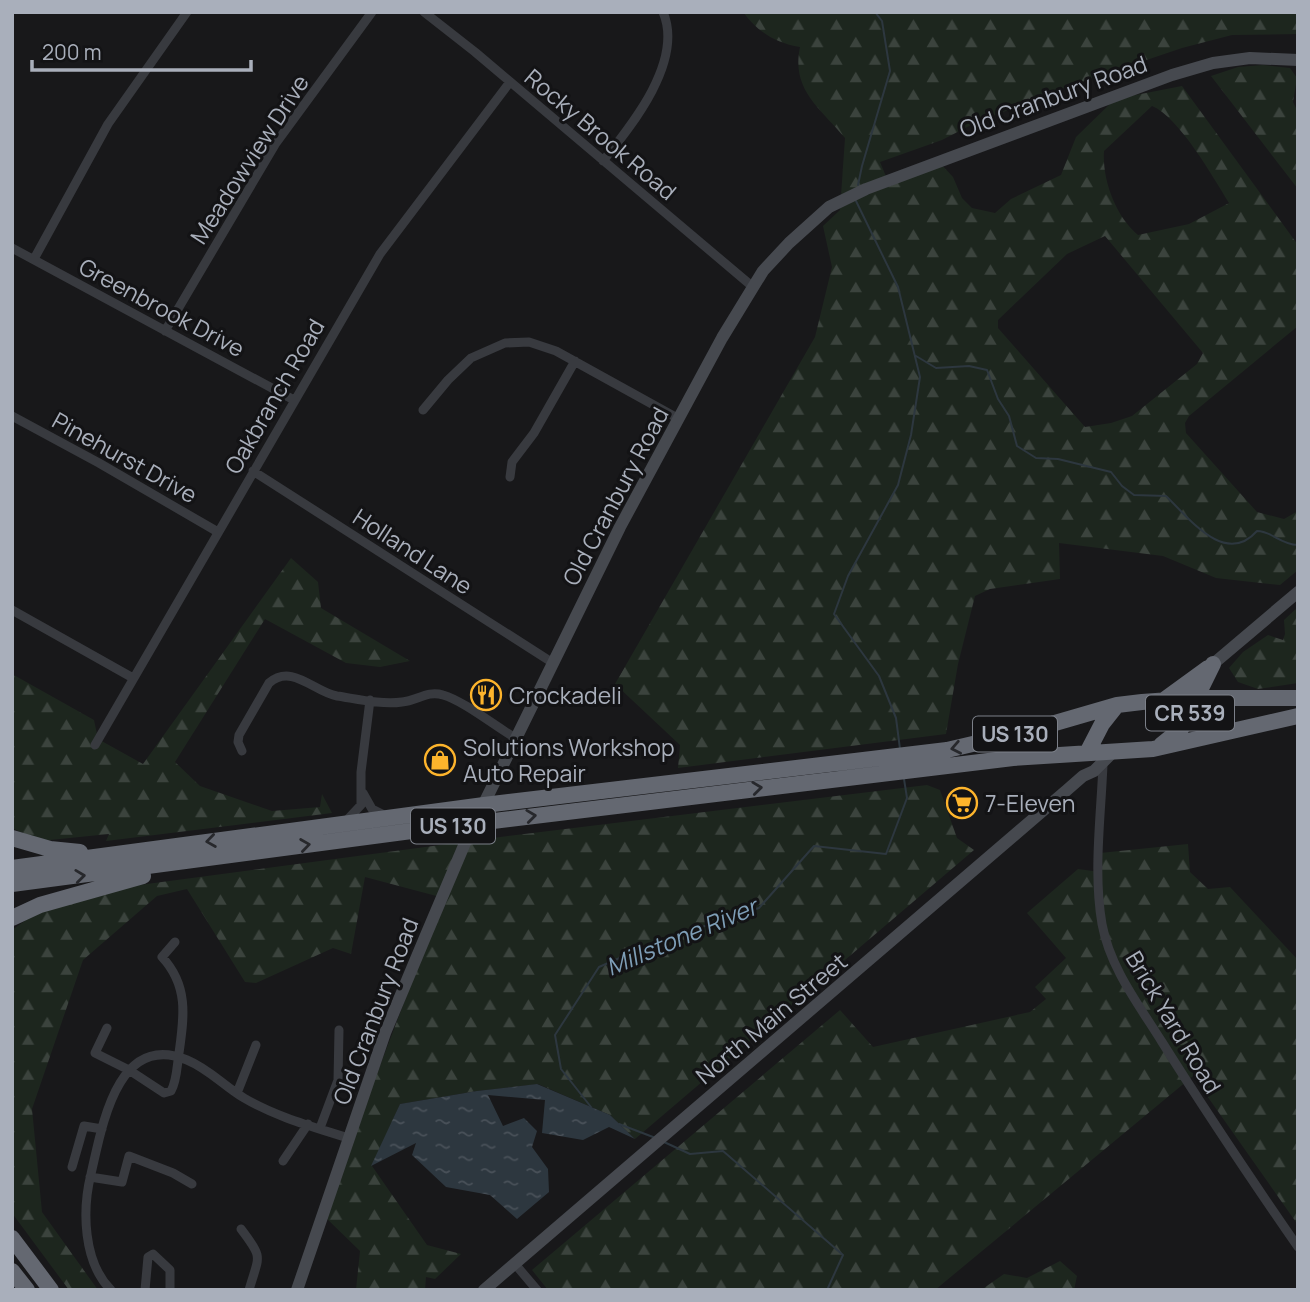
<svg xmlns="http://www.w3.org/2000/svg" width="1310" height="1302" viewBox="0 0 1310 1302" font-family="Manrope,sans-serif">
<defs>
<pattern id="forest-firs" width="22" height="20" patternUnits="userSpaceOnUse" patternTransform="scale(1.75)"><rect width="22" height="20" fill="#1d261e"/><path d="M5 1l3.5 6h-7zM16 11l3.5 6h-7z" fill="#3b433d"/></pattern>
<pattern id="water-ripples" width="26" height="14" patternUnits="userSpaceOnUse" patternTransform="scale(1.75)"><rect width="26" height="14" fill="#2d373f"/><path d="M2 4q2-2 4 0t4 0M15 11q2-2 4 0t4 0" fill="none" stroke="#495159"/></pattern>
</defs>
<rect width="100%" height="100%" fill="#18181a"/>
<path fill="url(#forest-firs)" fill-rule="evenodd" d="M 743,12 L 1298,12 L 1298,34 L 1232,35 L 1182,48 L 1055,91 L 973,124 L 942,140 L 880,162 L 890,186 L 939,162 L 953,177 L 962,198 L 972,208 L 995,213 L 1011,199 L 1061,175 L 1076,137 L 1115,99 L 1182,86 L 1298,245 L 1298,326 L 1189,416 L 1185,423 L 1186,433 L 1257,512 L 1284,519 L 1298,511 L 1298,570 L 1280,585 L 1216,578 L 1163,556 L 1059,543 L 1060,579 L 990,589 L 975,596 L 958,664 L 946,734 L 678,768 L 680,745 L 615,684 L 815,337 L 832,267 L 823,226 L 840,210 L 845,138 C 820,108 791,90 800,47 C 775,43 758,32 743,12 ZM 1152,106 C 1179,117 1213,177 1229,203 L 1189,224 L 1138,235 C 1116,217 1102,180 1104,151 ZM 1105,236 L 1203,353 L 1197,364 L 1132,416 L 1111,423 L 1085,427 L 998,328 L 998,320 L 1067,254 Z
M 1263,65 L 1290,68 L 1297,78 L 1293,102 L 1298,112 L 1298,189 L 1211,76 L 1238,67 Z
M 291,558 L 318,582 L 321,608 L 410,661 L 380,667 L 346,663 L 265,619 L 175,762 L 200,786 L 272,811 L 320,807 L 322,794 L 332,813 L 106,841 L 109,834 L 40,841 L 12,828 L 12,674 L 94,720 L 98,739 L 143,764 Z
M 1298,607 L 1298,683 L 1258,689 L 1238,682 L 1229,668 L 1243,652 L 1268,635 L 1283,640 L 1285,634 L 1284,620 Z
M 927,785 L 940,790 L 957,838 L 974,850 L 635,1139 L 610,1115 L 538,1084 L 477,1091 L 400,1104 L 372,1166 L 427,1245 L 461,1254 L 435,1279 L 426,1277 L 425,1290 L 356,1290 L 360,1251 L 323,1215 L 444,898 L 365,877 L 351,954 L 333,948 L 256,983 L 245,982 L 187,889 L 157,896 L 83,960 L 32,1109 L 42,1212 L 98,1290 L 69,1290 L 12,1213 L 12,930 L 26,920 L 79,893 L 508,836 Z
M 1188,844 L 1190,872 L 1208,889 L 1230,887 L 1298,960 L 1298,1225 L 1193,1076 L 935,1290 L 548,1290 L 532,1270 L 840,1010 L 873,1047 L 1030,1012 L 1046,999 L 1035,987 L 1066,958 L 1027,913 L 1078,869 L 1100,872 L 1100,853 Z
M 1060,1261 L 1077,1276 L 1074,1290 L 981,1290 L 1004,1274 L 1027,1278 Z"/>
<path fill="url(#water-ripples)" d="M 537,1084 L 610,1115 L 635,1139 L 609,1127 L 583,1140 L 542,1133 L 545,1100 L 488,1095 L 503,1126 L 524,1118 L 537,1131 L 532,1147 L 548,1169 L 549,1192 L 517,1219 L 490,1195 L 446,1187 L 412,1155 L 416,1143 L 371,1166 L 400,1104 L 477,1091 Z"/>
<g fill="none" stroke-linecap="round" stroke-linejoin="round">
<path stroke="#2d373f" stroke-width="2" d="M 858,185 L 862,166 L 890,71 L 882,21 L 875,12
M 856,201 L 898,287 L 920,377 L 911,435 L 898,485 L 848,576 L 834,614 L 879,676 L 896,718 L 900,749
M 916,356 L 936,368 L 969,366 L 987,370 L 998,399 L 1009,416 L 1017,446 L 1036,458 L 1058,459 L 1111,472 L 1122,486 L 1134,495 L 1166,496 C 1189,518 1225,567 1257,531 C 1272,531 1279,544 1298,545
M 591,1107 L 561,1069 L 555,1035 L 599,967 L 654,943 L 759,908 L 814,846 L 886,854 L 907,798 L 904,779
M 619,1124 L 653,1137
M 664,1142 L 690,1154 L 723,1151 L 843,1255 L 827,1290"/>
<path stroke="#383a3f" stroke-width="9" d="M 424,12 L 475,52 L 753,287
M 603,161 C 632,125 684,61 663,12
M 12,248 L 294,400
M 34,259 L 108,124 L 187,12
M 165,331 L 276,143 L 372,12
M 423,410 L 448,380 L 471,358 L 505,343 L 529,342 L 556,351 L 679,419
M 12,416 L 99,463 L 218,532
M 253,471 L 553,663
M 510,477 L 512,462 L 534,433 L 575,361
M 12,610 L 133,678
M 95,745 L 380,254 L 510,82
M 242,751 L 238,742 L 239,735 L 269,683 C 292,663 314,692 337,696 C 357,699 382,705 402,702 C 417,701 427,690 443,695 C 464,701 496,727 517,739
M 1103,764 C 1101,816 1093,872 1102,924 C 1110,968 1139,1005 1162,1042 C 1206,1112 1251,1179 1298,1247
M 363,793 L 372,809 L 386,816
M 346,821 L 361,805 L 361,772 L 370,700
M 107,1028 L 95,1053 L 129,1070 L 164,1093 L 171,1091 C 177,1081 177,1065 179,1053 C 184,1017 189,986 162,957 L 175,942
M 237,1093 L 256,1045
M 320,1128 L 338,1080 L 339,1030
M 283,1161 L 308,1124
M 72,1167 L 84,1126 L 102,1129
M 90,1177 L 122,1182 L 129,1156 L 173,1173 L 192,1184
M 241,1229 C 264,1259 259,1255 249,1290
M 515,1264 L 537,1290
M 111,1290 C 83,1262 82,1210 91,1174 C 102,1127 117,1031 187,1060 C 209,1069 224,1086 244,1098 C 276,1117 314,1127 348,1138
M 145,1290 L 148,1257 L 153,1254 L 170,1270 L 170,1290"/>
<path stroke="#46494f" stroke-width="12" d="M 1213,664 L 1298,592
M 297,1290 L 385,1033 L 426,935 L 468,836 L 620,527 L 722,338 L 763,271 L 789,243 L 829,207 L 866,189 L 1172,75 L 1213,63 L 1250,58 L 1298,60
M 484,1290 L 1067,790 L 1083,776 L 1094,771 L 1112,753"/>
<path stroke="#646871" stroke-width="16" d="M 1164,700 L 1208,668
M 1161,745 L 1181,729 L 1213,664
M 1087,753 L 1102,724 L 1117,705
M 12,838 L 50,849 L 80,852
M 12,868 L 484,805 L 947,750 L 1024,732 L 1117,705 L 1142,702 L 1197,698 L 1298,698
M 12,884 L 419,830 L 1013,758 L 1153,749 L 1298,716
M 12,918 L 40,905 L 143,876
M 12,1238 L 51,1290
M 12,1271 L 27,1290"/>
</g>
<defs><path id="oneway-chevron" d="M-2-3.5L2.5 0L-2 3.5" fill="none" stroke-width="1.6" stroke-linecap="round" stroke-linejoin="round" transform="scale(1.75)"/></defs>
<g stroke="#27282c">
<use href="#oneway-chevron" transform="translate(956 748) rotate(169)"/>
<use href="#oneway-chevron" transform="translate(757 788) rotate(-7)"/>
<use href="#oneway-chevron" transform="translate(531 816) rotate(-7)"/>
<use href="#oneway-chevron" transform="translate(211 841) rotate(172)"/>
<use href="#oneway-chevron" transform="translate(305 845) rotate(-8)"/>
<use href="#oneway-chevron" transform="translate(80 876) rotate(-7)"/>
</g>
<defs>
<g id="restaurant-ring" transform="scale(1.575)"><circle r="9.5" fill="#131315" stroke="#fdb42c" stroke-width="1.5"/><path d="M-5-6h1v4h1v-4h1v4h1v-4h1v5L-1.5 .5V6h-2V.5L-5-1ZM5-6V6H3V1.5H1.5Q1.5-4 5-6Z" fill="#fdb42c"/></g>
<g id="shop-ring" transform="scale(1.575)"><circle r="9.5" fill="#131315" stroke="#fdb42c" stroke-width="1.5"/><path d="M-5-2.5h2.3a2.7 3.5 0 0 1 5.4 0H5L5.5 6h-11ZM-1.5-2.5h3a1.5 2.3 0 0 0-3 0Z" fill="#fdb42c"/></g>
<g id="supermarket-ring" transform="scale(1.575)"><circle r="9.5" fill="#131315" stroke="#fdb42c" stroke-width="1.5"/><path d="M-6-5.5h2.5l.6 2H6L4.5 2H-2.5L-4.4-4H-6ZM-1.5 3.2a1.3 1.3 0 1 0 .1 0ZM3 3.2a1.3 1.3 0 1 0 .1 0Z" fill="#fdb42c"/></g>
</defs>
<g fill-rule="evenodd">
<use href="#restaurant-ring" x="486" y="695"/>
<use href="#shop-ring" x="440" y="760"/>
<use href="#supermarket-ring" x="962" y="803"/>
</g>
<g text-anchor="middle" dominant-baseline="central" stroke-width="6" stroke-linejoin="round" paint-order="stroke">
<g fill="#131315" stroke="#7c8089" stroke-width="2">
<rect x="1146" y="695.5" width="88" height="35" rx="5"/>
<rect x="973" y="716.5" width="84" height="35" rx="5"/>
<rect x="411" y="808.5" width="84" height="35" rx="5"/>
</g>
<g font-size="21" font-weight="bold" fill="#a9afbb">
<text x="1190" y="713">CR 539</text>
<text x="1015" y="734">US 130</text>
<text x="453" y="826">US 130</text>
</g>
<g font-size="23" fill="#a9afbb" stroke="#131315">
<text transform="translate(1053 96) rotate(-20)">Old Cranbury Road</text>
<text transform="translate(601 134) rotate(40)">Rocky Brook Road</text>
<text transform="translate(249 159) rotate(-57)">Meadowview Drive</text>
<text transform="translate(162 307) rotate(28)">Greenbrook Drive</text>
<text transform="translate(274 396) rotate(-60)">Oakbranch Road</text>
<text transform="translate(125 457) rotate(29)">Pinehurst Drive</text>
<text transform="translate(615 496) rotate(-62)">Old Cranbury Road</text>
<text transform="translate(413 551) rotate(33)">Holland Lane</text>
<text transform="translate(375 1011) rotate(-69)">Old Cranbury Road</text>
<text transform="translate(771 1018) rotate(-40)">North Main Street</text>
<text transform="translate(1174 1022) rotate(59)">Brick Yard Road</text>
</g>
<g font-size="23" fill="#a9afbb" stroke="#131315" text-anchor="start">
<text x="509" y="695">Crockadeli</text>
<text x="463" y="747">Solutions Workshop<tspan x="463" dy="26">Auto Repair</tspan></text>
<text x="985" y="803">7-Eleven</text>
</g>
<g font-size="24" font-style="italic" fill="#7e9eb7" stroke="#131315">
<text transform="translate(681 936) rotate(-23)">Millstone River</text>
</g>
</g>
<rect width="1310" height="1302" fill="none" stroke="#a9afbb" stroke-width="28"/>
<path d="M32 60v10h219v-10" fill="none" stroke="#a9afbb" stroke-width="3.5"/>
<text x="42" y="60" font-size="21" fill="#a9afbb" stroke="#131315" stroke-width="5" paint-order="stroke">200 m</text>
</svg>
